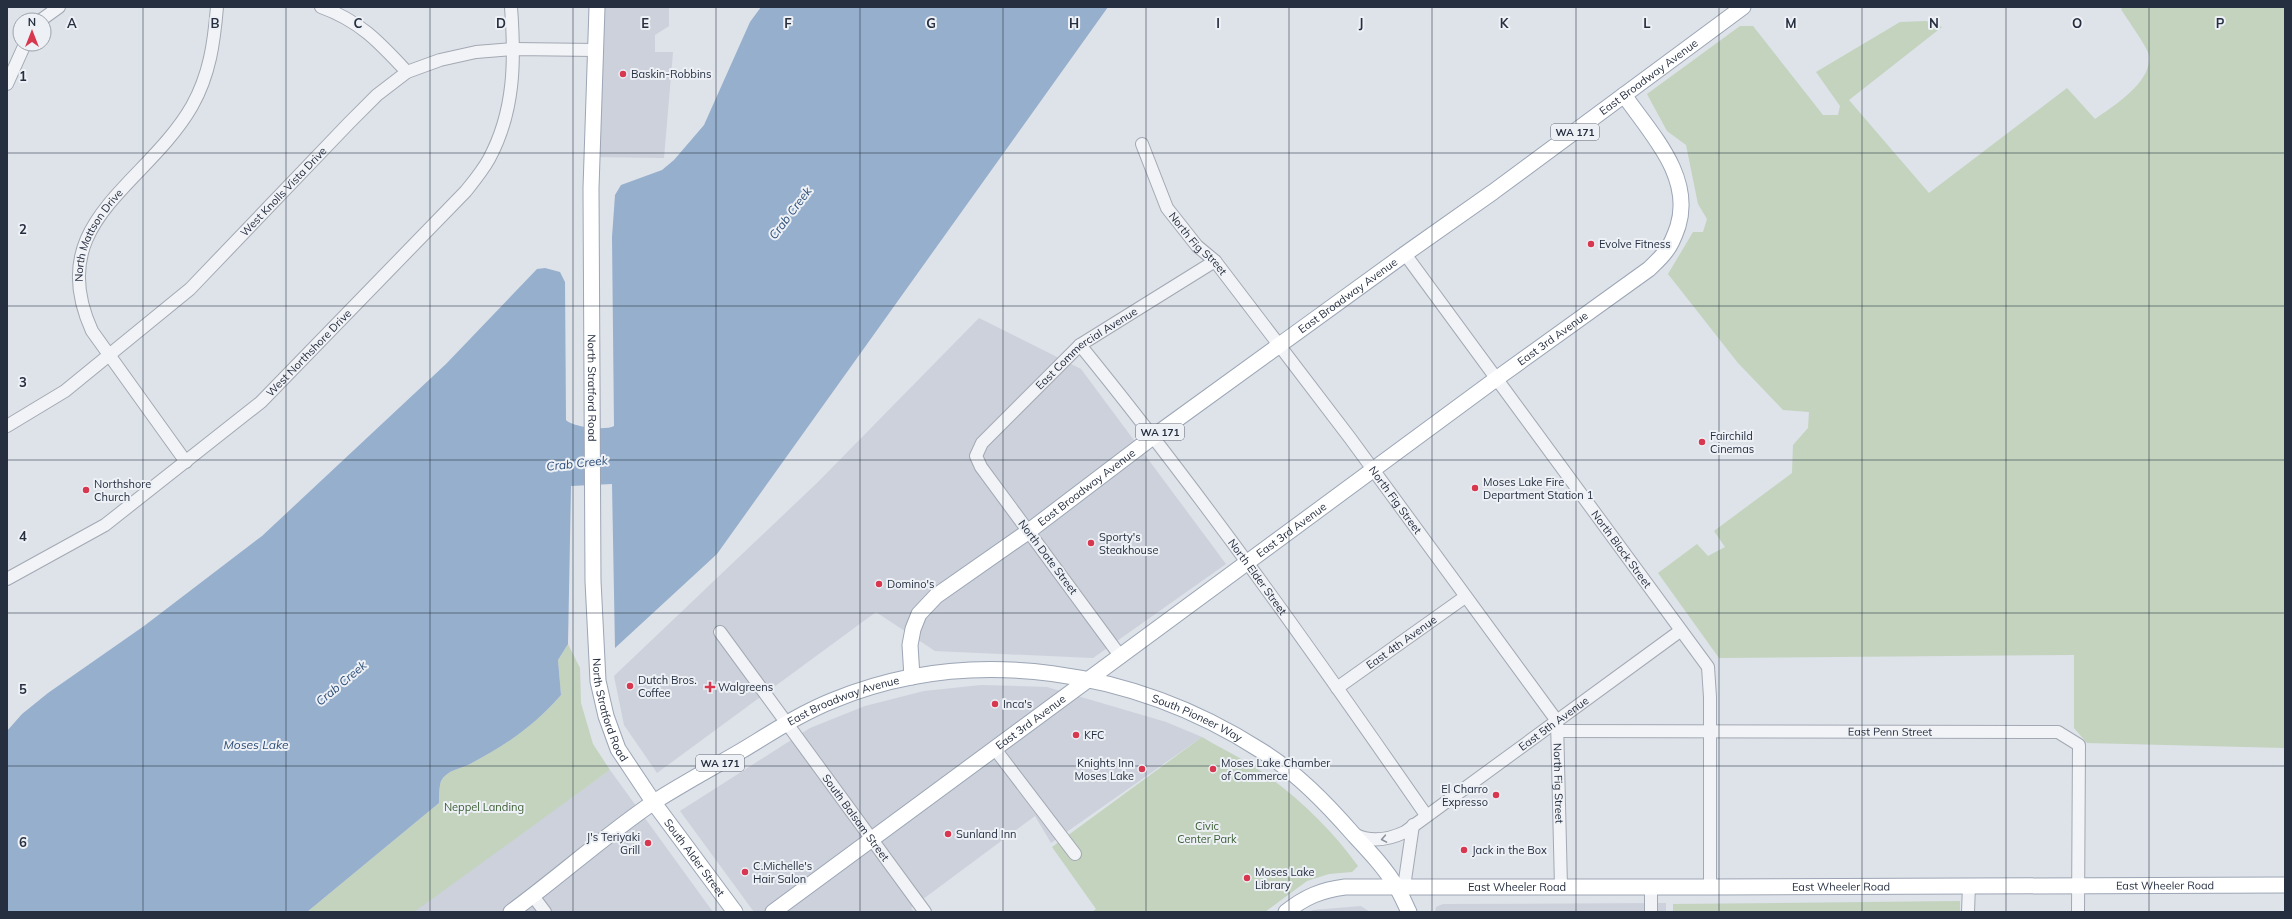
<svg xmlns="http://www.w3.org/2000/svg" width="2292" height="919" viewBox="0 0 2292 919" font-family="Mulish,sans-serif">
<rect width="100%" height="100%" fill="#dee2e9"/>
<path fill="#ccd1db" d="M 594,7 L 669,7 L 669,26 L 655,35 L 655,52 L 673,52 L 664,158 L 592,157 Z
M 979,318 L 1081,369 L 1226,564 L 1093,658 L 935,651 L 876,612 L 657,773 L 624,725 L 614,676 L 818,482 Z
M 981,685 L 1047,687 L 1166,722 L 1202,737 L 1051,843 L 1035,816 L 911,908 L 914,912 L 754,912 L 680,811 L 810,728 L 865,706 L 924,691 Z
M 610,770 L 713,912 L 412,912 Z
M 1666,903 L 1666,912 L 1435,912 L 1436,907 L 1443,904 Z
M 1361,906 L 1370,912 L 1310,912 L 1313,910 Z"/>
<path fill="#c3d3be" d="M 2123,7 L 2285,7 L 2285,748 L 2087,743 L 2074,728 L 2074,655 L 1719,658 L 1658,573 L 1697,544 L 1708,556 L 1725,547 L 1714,531 L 1792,473 L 1793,445 L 1808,428 L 1809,412 L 1783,410 L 1738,363 L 1668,274 L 1693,232 L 1703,232 L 1707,219 L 1698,204 L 1686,145 L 1667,131 L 1647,94 L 1740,26 L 1753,26 L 1823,115 L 1838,115 L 1840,106 L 1816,72 L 1900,22 L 1926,21 L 1942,27 L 1849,100 L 1929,193 L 2067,88 L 2095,119 C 2114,106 2153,81 2149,55 C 2147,46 2126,18 2121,9 Z
M 568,644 L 580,668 L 581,703 L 593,744 L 610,770 L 414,912 L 307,912 L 439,803 C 439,797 439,787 441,781 C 447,770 460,769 470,764 C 505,746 535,725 561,695 L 558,660 Z
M 1202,737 C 1222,749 1244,759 1262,772 C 1299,798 1332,830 1358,866 L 1352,872 L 1329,874 L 1307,881 L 1265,912 L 1092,912 L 1096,909 L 1052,847 Z
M 1960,901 L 1960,912 L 1673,912 L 1673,904 Z"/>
<path fill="#96afcc" d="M 761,7 L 1108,7 L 717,554 L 615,648 L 612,484 L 571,486 L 568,644 L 558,660 L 561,695 C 535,725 505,746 470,764 C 460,769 447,770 441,781 C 439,787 439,797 439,803 L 307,912 L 7,912 L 7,731 L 22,714 L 48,693 L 144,626 L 262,536 L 446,364 L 537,269 L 545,268 L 560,272 L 565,282 L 566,420 C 572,427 606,431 614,426 L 612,237 L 615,195 L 621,185 L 662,170 L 674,160 L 704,125 L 750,22 Z"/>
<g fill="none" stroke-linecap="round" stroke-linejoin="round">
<g stroke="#a3a9b3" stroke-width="14">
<g id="minor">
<path d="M 321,7 C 360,21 379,42 407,72"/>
<path d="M 41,20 L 59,7"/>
<path d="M 7,84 L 25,44"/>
<path id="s1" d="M 1142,144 L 1167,208 L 1197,246 L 1215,261 L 1350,438 L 1557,721 L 1561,887"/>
<path id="s2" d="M 1405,254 L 1708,667 L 1710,697 L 1710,887"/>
<path id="s3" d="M 1080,345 C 1203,496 1315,655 1426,815"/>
<path id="s4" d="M 7,426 L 65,391 L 190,289 L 349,123 L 377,95 L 407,72 L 440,60 L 476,52 L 514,49 L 596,50"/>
<path id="s5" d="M 186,462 L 92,331 C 42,222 146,186 192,106 C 210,74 214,42 217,7"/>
<path id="s6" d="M 7,579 L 105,525 L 261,402 L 466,191 C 474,181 483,170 489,159 C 515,111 515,60 511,7"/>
<path id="s7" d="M 720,632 L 925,912"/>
<path id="s8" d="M 1121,657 L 981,467 L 976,456 L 982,443 L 1080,345 L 1215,261"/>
<path id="s9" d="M 1337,688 L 1465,597"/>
<path id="s10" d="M 1558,731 L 2058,732 L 2079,745 L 2078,912"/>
<path d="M 995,749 L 1075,854"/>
<path id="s11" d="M 1354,834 C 1371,843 1388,840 1405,832 L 1680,631"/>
<path d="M 1404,887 L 1413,825"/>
<path d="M 1651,887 L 1651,912"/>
<path d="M 533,896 L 545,912"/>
<path d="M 1968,912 L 1969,885"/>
</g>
</g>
<g stroke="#9ca6b5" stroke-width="17">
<g id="major">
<path id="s12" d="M 597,7 L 591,188 L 593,581 L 598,681 L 606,716 L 618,749 L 654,803 L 735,912"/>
<path id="s13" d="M 912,677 L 910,645 L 913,629 L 919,614 L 936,596 L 1029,531 L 1154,436 L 1405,254 L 1493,192 L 1743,7"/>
<path id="s14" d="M 511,912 C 559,877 604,836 654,802 C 682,784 712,768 741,751 C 771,733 801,713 834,700 C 973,643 1135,670 1260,750 C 1296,772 1326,803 1354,835 C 1369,851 1386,869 1397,888 C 1402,896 1405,904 1409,912"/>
<path id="s15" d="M 773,912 L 1496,379 L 1649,269 C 1655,263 1661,258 1666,251 C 1671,245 1675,235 1678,226 C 1693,176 1651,134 1624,95"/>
<path id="s16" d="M 1286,912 C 1305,897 1321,890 1345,887 L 1710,887 L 2285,885"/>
</g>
</g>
<use href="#minor" stroke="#f1f3f7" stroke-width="12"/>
<use href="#major" stroke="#fff" stroke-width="15"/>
</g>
<defs><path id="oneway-chevron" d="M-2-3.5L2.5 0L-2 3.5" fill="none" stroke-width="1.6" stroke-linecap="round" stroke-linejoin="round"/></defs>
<use stroke="#8c919c" href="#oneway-chevron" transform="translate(1384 839) rotate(170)"/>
<path fill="none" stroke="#262f40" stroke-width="1" stroke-opacity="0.55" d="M 143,7 L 143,912M 286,7 L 286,912M 430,7 L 430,912M 573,7 L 573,912M 716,7 L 716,912M 860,7 L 860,912M 1003,7 L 1003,912M 1146,7 L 1146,912M 1289,7 L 1289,912M 1432,7 L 1432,912M 1576,7 L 1576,912M 1719,7 L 1719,912M 1862,7 L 1862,912M 2006,7 L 2006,912M 2149,7 L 2149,912M 7,153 L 2285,153M 7,306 L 2285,306M 7,460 L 2285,460M 7,613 L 2285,613M 7,766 L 2285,766"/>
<g fill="#d8384f" stroke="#edf1f6" stroke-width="1.5">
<circle cx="623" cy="74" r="4"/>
<circle cx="1591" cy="244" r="4"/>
<circle cx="1702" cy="442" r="4"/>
<circle cx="1475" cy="488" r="4"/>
<circle cx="86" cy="490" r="4"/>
<circle cx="1091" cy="543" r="4"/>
<circle cx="879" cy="584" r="4"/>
<circle cx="630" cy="686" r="4"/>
<path d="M708 681h4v4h4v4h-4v4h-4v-4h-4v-4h4z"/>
<circle cx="995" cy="704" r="4"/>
<circle cx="1076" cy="735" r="4"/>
<circle cx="1142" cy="769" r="4"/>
<circle cx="1213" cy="769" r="4"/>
<circle cx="1496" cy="795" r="4"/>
<circle cx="948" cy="834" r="4"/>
<circle cx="648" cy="843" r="4"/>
<circle cx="1464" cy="850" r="4"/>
<circle cx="745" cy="872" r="4"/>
<circle cx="1247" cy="878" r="4"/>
</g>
<g text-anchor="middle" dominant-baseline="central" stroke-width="4" stroke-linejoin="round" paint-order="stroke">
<g fill="#edf1f6" stroke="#626977" stroke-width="1">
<rect x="1551" y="124" width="48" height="16" rx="3"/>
<rect x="1136" y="424" width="48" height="16" rx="3"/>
<rect x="696" y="755" width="48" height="16" rx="3"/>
</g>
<g font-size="10" font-weight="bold" fill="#262f40">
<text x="1575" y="132">WA 171</text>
<text x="1160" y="432">WA 171</text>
<text x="720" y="763">WA 171</text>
</g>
<g font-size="11" fill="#262f40" stroke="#edf1f6" text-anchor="start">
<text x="631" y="74">Baskin-Robbins</text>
<text x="1599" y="244">Evolve Fitness</text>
<text x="1710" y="436">Fairchild<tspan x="1710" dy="13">Cinemas</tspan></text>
<text x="1483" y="482">Moses Lake Fire<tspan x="1483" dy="13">Department Station 1</tspan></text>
<text x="94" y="484">Northshore<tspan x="94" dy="13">Church</tspan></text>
<text x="1099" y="537">Sporty's<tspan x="1099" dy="13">Steakhouse</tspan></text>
<text x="887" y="584">Domino's</text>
<text x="638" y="680">Dutch Bros.<tspan x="638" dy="13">Coffee</tspan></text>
<text x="718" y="687">Walgreens</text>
<text x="1003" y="704">Inca's</text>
<text x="1084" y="735">KFC</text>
<text x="1134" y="763" text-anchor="end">Knights Inn<tspan x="1134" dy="13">Moses Lake</tspan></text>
<text x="1221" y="763">Moses Lake Chamber<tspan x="1221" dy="13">of Commerce</tspan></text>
<text x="1488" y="789" text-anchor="end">El Charro<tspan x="1488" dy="13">Expresso</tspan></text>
<text x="956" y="834">Sunland Inn</text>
<text x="640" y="837" text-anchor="end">J's Teriyaki<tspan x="640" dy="13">Grill</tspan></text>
<text x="1472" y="850">Jack in the Box</text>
<text x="753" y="866">C.Michelle's<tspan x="753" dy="13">Hair Salon</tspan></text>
<text x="1255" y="872">Moses Lake<tspan x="1255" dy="13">Library</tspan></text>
</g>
<g font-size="11" fill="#262f40" stroke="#edf1f6">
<text stroke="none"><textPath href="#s13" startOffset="971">East Broadway Avenue</textPath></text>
<text stroke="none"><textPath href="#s4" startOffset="364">West Knolls Vista Drive</textPath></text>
<text stroke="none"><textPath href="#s5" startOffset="264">North Mattson Drive</textPath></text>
<text stroke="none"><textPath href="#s1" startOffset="116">North Fig Street</textPath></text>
<text stroke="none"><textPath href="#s13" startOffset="599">East Broadway Avenue</textPath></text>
<text stroke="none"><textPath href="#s15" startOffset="968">East 3rd Avenue</textPath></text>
<text stroke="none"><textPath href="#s8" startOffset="404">East Commercial Avenue</textPath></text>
<text stroke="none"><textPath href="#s6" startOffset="379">West Northshore Drive</textPath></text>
<text stroke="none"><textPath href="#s12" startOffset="381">North Stratford Road</textPath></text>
<text stroke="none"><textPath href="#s13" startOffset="275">East Broadway Avenue</textPath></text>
<text stroke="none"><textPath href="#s1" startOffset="440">North Fig Street</textPath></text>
<text stroke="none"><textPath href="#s15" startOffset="644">East 3rd Avenue</textPath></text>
<text stroke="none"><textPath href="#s2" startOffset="366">North Block Street</textPath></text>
<text transform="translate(1048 557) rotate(53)">North Date Street</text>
<text stroke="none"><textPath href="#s3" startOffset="292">North Elder Street</textPath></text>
<text stroke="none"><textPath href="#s9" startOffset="79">East 4th Avenue</textPath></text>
<text stroke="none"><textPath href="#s14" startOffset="396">East Broadway Avenue</textPath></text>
<text stroke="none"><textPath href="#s12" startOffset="705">North Stratford Road</textPath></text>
<text stroke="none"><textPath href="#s14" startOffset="762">South Pioneer Way</textPath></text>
<text stroke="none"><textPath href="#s15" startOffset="320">East 3rd Avenue</textPath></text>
<text stroke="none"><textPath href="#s11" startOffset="237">East 5th Avenue</textPath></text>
<text stroke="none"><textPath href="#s10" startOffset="332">East Penn Street</textPath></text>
<text stroke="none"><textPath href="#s1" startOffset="776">North Fig Street</textPath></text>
<text stroke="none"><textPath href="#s7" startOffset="230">South Balsam Street</textPath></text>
<text stroke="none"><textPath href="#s12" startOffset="878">South Alder Street</textPath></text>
<text stroke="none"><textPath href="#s16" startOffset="885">East Wheeler Road</textPath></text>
<text stroke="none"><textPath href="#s16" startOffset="561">East Wheeler Road</textPath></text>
<text stroke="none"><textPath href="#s16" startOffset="237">East Wheeler Road</textPath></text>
</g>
<g font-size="11" fill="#3a5d32" stroke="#edf1f6">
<text x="484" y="807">Neppel Landing</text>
<text x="1207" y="826">Civic<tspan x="1207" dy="13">Center Park</tspan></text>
</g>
<g font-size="12" font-style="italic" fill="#2d4d77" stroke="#edf1f6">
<text transform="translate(790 213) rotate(-53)">Crab Creek</text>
<text transform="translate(577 463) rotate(-6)">Crab Creek</text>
<text transform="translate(341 683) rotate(-40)">Crab Creek</text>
<text x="256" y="744">Moses Lake</text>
</g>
</g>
<g font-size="13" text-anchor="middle" font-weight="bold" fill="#262f40" stroke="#edf1f6" stroke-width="4" stroke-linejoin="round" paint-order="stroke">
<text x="72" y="28">A</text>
<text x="215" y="28">B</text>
<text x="358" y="28">C</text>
<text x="501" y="28">D</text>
<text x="645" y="28">E</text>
<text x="788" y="28">F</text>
<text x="931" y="28">G</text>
<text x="1074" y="28">H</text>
<text x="1218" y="28">I</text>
<text x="1361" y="28">J</text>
<text x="1504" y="28">K</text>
<text x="1647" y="28">L</text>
<text x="1791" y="28">M</text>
<text x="1934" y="28">N</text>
<text x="2077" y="28">O</text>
<text x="2220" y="28">P</text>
<text x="23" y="81">1</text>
<text x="23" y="234">2</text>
<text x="23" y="387">3</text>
<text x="23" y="541">4</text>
<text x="23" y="694">5</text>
<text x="23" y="847">6</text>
</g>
<rect width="2292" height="919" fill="none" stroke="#262f40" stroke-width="16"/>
<g transform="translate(32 32)"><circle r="19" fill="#edf1f6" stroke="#9da3ad"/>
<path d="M0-3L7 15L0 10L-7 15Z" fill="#d8384f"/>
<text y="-6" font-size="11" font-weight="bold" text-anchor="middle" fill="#262f40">N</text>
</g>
</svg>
